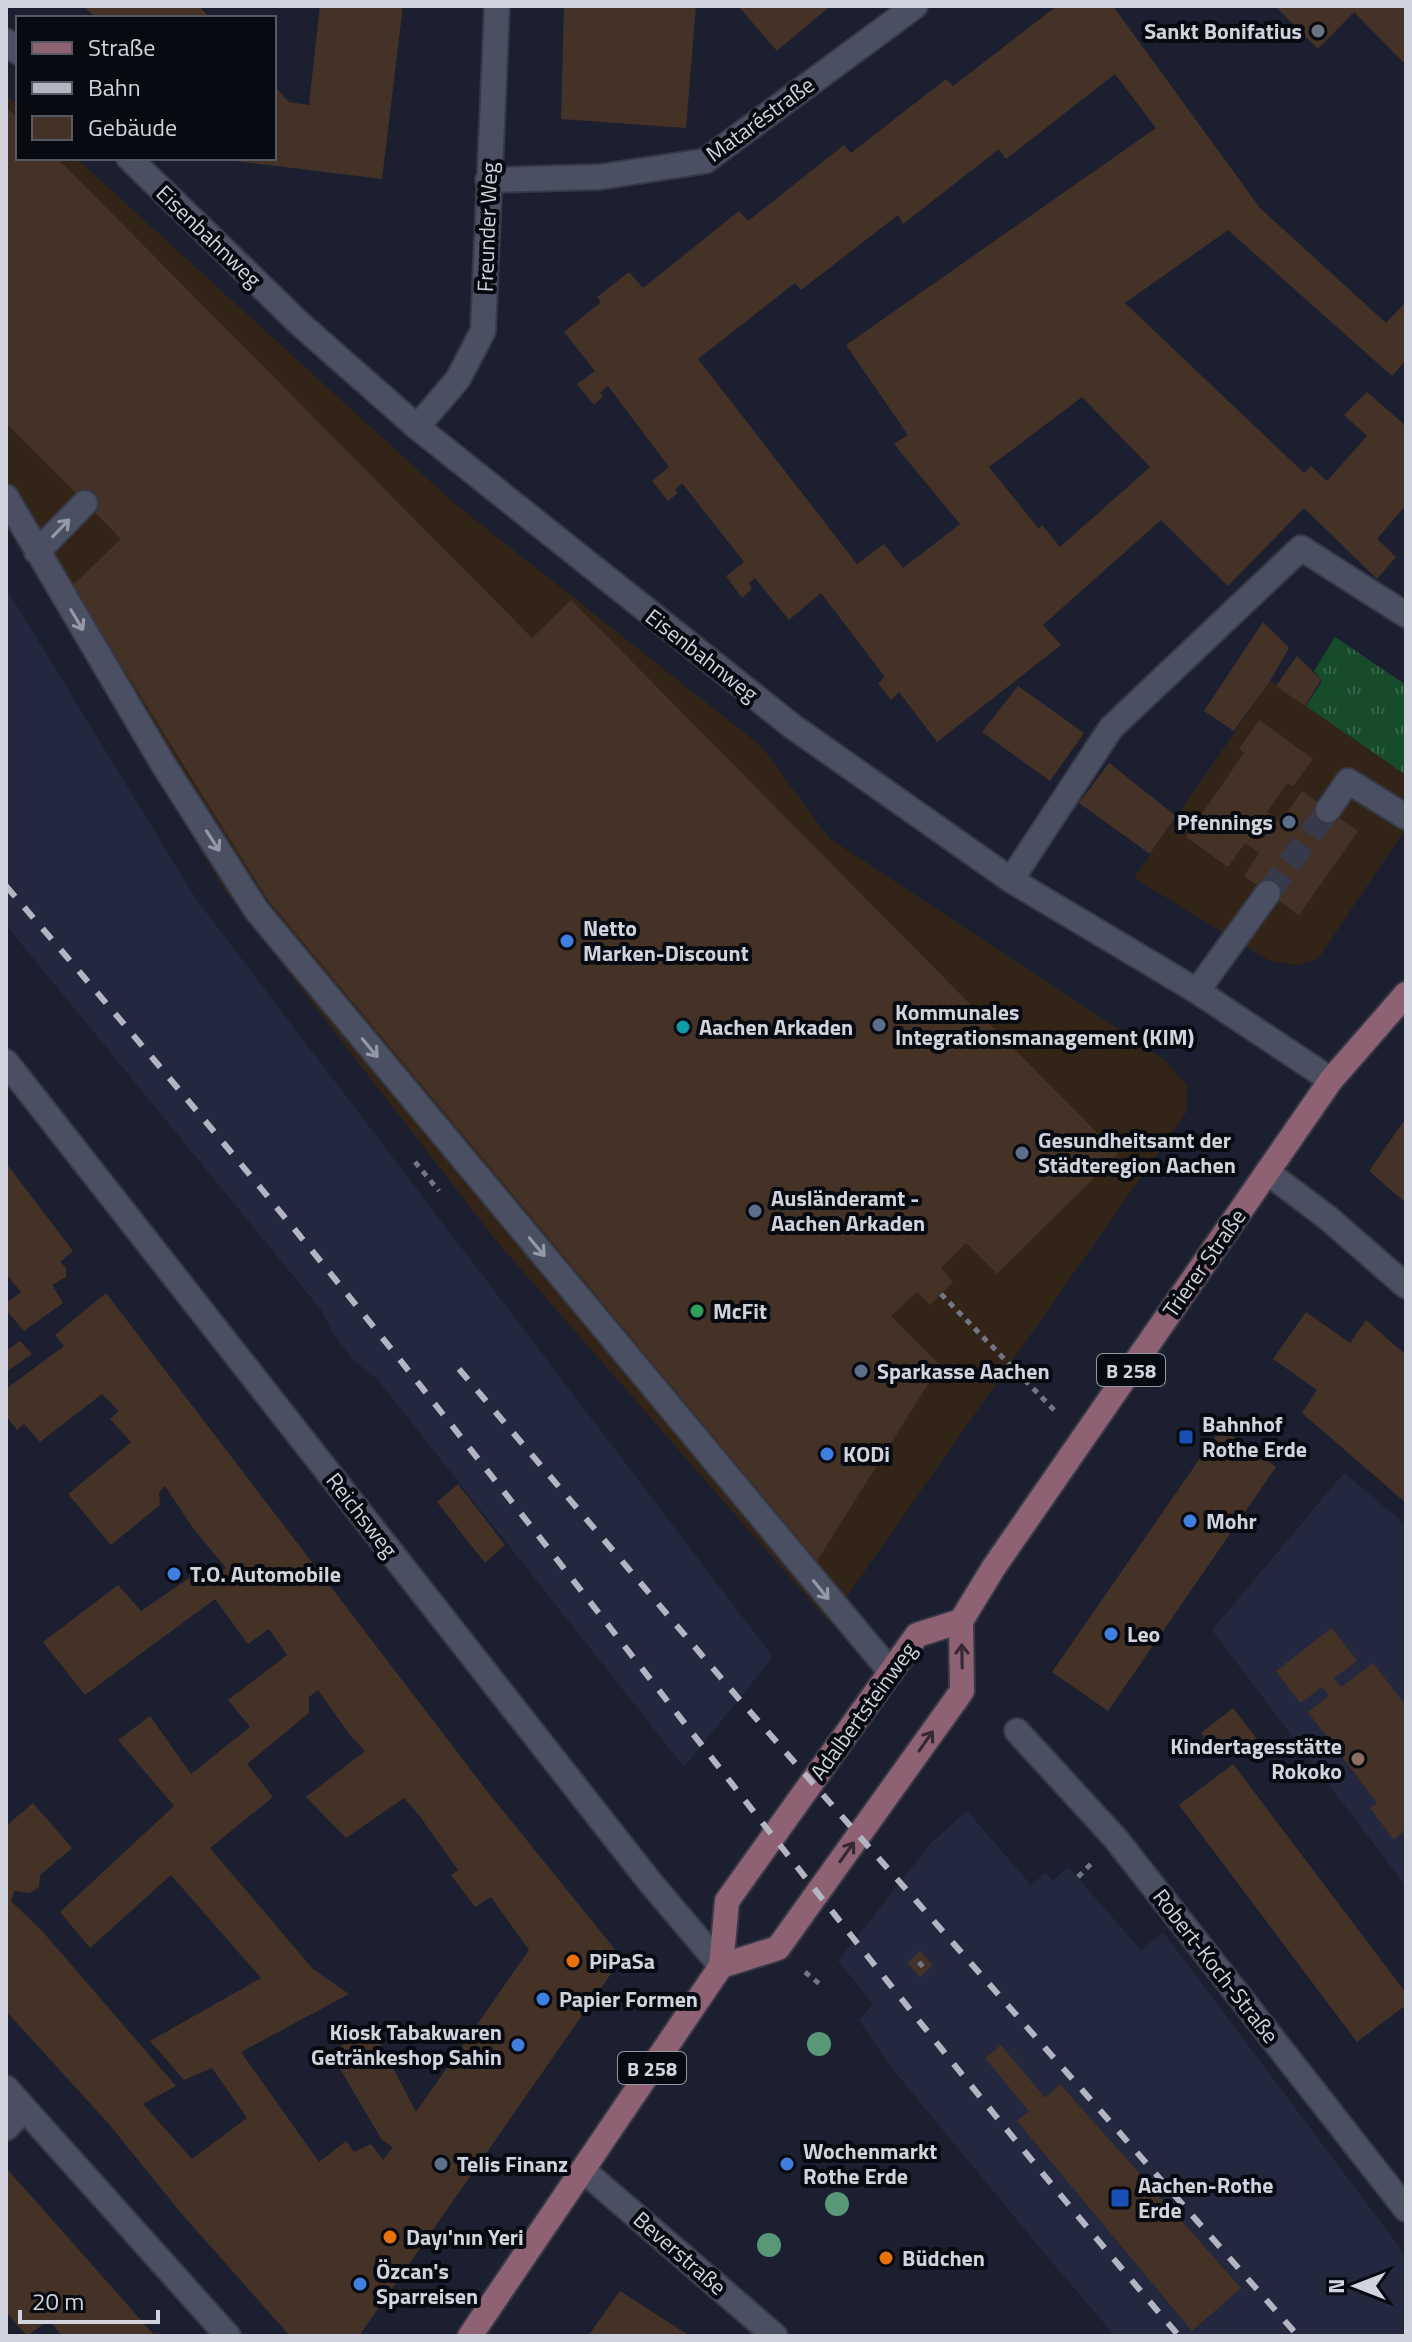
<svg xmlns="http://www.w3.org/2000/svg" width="1412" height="2342" viewBox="0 0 1412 2342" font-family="'Titillium Web',sans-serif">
<defs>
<pattern id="grass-tufts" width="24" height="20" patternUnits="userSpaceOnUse" patternTransform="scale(2)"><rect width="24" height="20" fill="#174c2b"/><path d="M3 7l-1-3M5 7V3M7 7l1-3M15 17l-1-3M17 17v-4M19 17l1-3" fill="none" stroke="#386549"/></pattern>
</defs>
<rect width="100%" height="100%" fill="#1c1f30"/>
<path fill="#322518" d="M 6,95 L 18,106 L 18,158 L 76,158 L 454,503 L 761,746 L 829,838 L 1163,1059 L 1187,1085 L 1186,1113 L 829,1622 L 498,1243 L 224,889 L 6,525 Z
M 1270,681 L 1406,775 L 1406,828 L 1318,959 L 1298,965 L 1270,961 L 1134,878 Z"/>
<path fill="#24283f" d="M 6,588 L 196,899 L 773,1657 L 684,1767 L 377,1379 L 354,1361 L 333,1333 L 322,1311 L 6,925 Z
M 1344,1473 L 1406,1525 L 1406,1887 L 1212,1630 Z
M 967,1811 L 1031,1885 L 1045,1873 L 1053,1881 L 1068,1867 L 1141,1950 L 1163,1932 L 1406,2256 L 1406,2336 L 1115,2336 L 1049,2259 L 891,2067 L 859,2020 L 873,2004 L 838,1961 L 931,1843 Z"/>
<path fill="url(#grass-tufts)" d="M 1335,637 L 1406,685 L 1406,775 L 1306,706 L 1322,681 L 1314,671 Z"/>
<path fill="#443226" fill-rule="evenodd" d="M 84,6 L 199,6 L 210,18 L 96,18 Z
M 320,6 L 403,6 L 382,179 L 235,161 L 232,158 L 274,158 L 274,86 L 289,102 L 309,105 Z
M 564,6 L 696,6 L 686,128 L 561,119 Z
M 738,6 L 830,6 L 777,51 Z
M 1057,6 L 1113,6 L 1260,208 L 1386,323 L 1406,302 L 1406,360 L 1392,376 L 1228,230 L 1125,303 L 1304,473 L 1311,466 L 1327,481 L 1367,436 L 1344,415 L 1367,392 L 1406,426 L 1406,505 L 1377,539 L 1396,557 L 1377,579 L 1304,508 L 1228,586 L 1161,520 L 1043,625 L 1061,645 L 937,742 L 899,692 L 891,700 L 878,683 L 885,677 L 821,593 L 789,620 L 755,578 L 749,583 L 752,589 L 742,598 L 726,576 L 744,562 L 682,483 L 675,490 L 678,493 L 668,501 L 652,481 L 669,467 L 608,386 L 600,393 L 603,396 L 594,405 L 577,384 L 595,371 L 564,332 L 601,302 L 597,297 L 629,272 L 643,288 L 739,211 L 748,221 L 844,145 L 851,153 L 946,79 L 953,86 ZM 1115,74 L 1156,128 L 846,345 L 908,435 L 894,444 L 960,524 L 903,568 L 884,544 L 857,564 L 698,359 L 795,283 L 801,290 L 898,215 L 903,224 L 999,149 L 1006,159 ZM 1082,397 L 1150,467 L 1060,547 L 1042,525 L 1039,529 L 989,467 Z
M 1275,6 L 1406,6 L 1406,59 L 1403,62 L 1354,12 L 1318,49 Z
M 6,107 L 18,119 L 18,158 L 57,158 L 532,638 L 571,600 L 1118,1154 L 997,1274 L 966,1243 L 941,1268 L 953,1282 L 930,1305 L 917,1292 L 891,1316 L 940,1365 L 817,1561 L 268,900 L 72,586 L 121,539 L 6,423 Z
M 1263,622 L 1289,648 L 1270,681 L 1234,731 L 1204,711 Z
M 1297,656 L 1321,680 L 1305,706 L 1276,686 Z
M 1018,686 L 1084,733 L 1050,781 L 982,732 Z
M 1259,720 L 1313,759 L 1293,786 L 1287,783 L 1267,812 L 1280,822 L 1302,791 L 1358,831 L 1299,915 L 1244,876 L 1259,853 L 1245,843 L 1228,867 L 1186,837 L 1244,753 L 1239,749 Z
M 1109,763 L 1176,816 L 1150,854 L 1079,803 Z
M 1406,1118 L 1406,1203 L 1369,1171 Z
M 6,1163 L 73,1251 L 60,1262 L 66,1268 L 66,1277 L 52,1285 L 63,1303 L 24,1331 L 6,1310 L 6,1303 L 21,1292 L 6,1274 Z
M 106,1293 L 487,1791 L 622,1958 L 359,2336 L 290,2336 L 181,2213 L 108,2123 L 6,2011 L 6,1826 L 33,1803 L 72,1848 L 40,1875 L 39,1887 L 30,1893 L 14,1891 L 11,1901 L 43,1932 L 176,2086 L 143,2104 L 192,2159 L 247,2118 L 212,2068 L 184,2080 L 150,2041 L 261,1978 L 171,1875 L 90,1948 L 60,1912 L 174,1806 L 118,1740 L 150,1716 L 191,1774 L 250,1727 L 228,1700 L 287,1655 L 269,1629 L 248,1644 L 215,1599 L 85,1695 L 43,1642 L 118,1585 L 141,1611 L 201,1570 L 216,1574 L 226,1568 L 193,1528 L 165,1486 L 159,1492 L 160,1505 L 111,1545 L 68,1494 L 131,1442 L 110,1419 L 119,1411 L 102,1394 L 40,1442 L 24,1424 L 17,1430 L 6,1416 L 6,1389 L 64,1346 L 55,1335 ZM 318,1690 L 350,1735 L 365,1751 L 306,1797 L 346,1838 L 404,1798 L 419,1815 L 458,1870 L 451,1875 L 475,1907 L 491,1897 L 529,1950 L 416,2112 L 373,2029 L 330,2052 L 382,2140 L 393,2147 L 383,2160 L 371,2144 L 354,2152 L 346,2141 L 319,2162 L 241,2052 L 349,1994 L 313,1969 L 210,1848 L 273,1797 L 247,1764 L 309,1713 L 309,1697 Z
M 1306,1312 L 1350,1343 L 1366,1320 L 1406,1355 L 1406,1503 L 1302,1413 L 1317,1390 L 1273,1359 Z
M 20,1341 L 32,1354 L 6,1372 L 6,1351 Z
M 1221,1428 L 1276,1467 L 1108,1711 L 1052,1672 Z
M 458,1484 L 505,1545 L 485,1563 L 437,1502 Z
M 1332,1628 L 1357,1661 L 1334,1678 L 1341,1687 L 1373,1663 L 1406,1706 L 1406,1829 L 1394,1840 L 1370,1808 L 1377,1803 L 1308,1712 L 1329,1696 L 1322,1687 L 1300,1703 L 1276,1671 Z
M 1233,1708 L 1260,1743 L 1241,1758 L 1228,1742 L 1215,1751 L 1201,1733 Z
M 1233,1764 L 1406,1993 L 1406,2005 L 1357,2042 L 1179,1805 Z
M 920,1951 L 933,1965 L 920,1977 L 907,1963 Z
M 1001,2045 L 1045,2098 L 1060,2084 L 1241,2288 L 1192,2331 L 1017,2121 L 1029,2111 L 985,2058 Z
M 6,2168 L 33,2198 L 155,2336 L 62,2336 L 49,2320 L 27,2336 L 6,2312 Z
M 620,2291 L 690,2336 L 588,2336 Z"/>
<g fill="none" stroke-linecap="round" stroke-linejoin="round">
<path stroke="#373a4a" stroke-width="24" stroke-dasharray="24 12" stroke-linecap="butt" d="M 1268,893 L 1328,810"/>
<g stroke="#373947" stroke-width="28">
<path id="minor" d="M 6,41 L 18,52
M 129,158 L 299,323 L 417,427 L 792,726 L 1011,880 L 1197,991 L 1331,1080
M 488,180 L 600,177 L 705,161 L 915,6
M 417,427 L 458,379 L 483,331 L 497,6
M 6,497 L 163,764 L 257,911 L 891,1672
M 37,552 L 85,503
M 1328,810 L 1348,781 L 1406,817
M 1011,880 L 1111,728 L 1301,548 L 1406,615
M 1197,991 L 1268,893
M 6,1062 L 650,1882 L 721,1966
M 1267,1172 L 1328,1218 L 1406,1286
M 1017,1731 L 1116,1839 L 1406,2209
M 6,2088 L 228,2336
M 6,2128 L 24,2109
M 583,2170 L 775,2336"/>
</g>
<g stroke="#373947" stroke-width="28">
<path id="major" d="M 961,1621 L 994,1567 L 1331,1080 L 1406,994
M 721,1966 L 778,1948 L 962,1691 L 961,1621
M 470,2336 L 721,1966 L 727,1901 L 917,1635 L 961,1621"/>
</g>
<path stroke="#737685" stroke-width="5" stroke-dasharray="6 6" stroke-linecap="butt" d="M 415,1162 L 439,1191
M 941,1294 L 1058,1414
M 1078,1877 L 1091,1864
M 919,1962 L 926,1971
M 805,1972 L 822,1986"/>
<use href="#minor" stroke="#4a4f62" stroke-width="24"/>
<use href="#major" stroke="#8e6272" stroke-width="24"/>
<path stroke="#b3b6c2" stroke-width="6" stroke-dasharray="14 14" stroke-linecap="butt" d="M 6,886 C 155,1059 301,1234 442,1413 C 686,1722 923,2037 1179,2336
M 459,1369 L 739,1699 L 1298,2336"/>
</g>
<g fill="#589876">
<circle cx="819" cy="2044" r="12"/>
<circle cx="837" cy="2204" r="12"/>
<circle cx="769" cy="2245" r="12"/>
</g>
<defs><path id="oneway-shaft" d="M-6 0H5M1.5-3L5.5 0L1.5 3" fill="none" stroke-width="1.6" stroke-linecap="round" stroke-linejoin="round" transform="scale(2)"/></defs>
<g stroke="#9498a7">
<use href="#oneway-shaft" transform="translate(61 528) rotate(-46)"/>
<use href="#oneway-shaft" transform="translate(77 620) rotate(59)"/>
<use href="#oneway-shaft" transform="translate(213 841) rotate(57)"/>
<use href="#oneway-shaft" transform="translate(370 1048) rotate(50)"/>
<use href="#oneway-shaft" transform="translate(537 1247) rotate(50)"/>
<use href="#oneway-shaft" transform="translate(821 1590) rotate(51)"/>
</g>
<g stroke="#372933">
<use href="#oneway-shaft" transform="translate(962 1656) rotate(-91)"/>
<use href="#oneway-shaft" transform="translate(926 1741) rotate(-55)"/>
<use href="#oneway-shaft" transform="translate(847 1852) rotate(-54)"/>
</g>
<circle fill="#6b7280" stroke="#080a11" stroke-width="3" cx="1318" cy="31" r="8"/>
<g fill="#5c6f8a" stroke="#080a11" stroke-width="3">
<circle cx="1289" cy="822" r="8"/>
<circle cx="879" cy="1025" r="8"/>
<circle cx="1022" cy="1153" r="8"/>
<circle cx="755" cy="1211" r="8"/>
<circle cx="861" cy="1371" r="8"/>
<circle cx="441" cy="2164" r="8"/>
</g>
<g fill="#3f7fe0" stroke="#080a11" stroke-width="3">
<circle cx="567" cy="941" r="8"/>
<circle cx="827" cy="1454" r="8"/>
<circle cx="1190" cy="1521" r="8"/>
<circle cx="174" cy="1574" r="8"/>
<circle cx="1111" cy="1634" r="8"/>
<circle cx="543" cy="1999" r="8"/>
<circle cx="518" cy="2045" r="8"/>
<circle cx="787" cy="2164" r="8"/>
<circle cx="360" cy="2284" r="8"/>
</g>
<circle fill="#0f9aa8" stroke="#080a11" stroke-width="3" cx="683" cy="1027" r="8"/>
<circle fill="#2e9e5b" stroke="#080a11" stroke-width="3" cx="697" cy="1311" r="8"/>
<g fill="#1a4fb4" stroke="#080a11" stroke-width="3">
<rect x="1178" y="1429" width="16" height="16" rx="4"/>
<rect x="1110" y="2188" width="20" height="20" rx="4"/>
</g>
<circle fill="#8d6e63" stroke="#080a11" stroke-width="3" cx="1358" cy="1759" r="8"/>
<g fill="#e8710a" stroke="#080a11" stroke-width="3">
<circle cx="573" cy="1961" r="8"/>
<circle cx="390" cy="2237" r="8"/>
<circle cx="886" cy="2258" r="8"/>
</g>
<g text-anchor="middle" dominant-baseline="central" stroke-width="8" stroke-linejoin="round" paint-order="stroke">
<g fill="#080a11" stroke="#9597a1" stroke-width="2">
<rect x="1097" y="1354" width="68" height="32" rx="6"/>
<rect x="618" y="2052" width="68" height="32" rx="6"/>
</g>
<g font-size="20" font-weight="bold" fill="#d1d3df">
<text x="1131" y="1370">B 258</text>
<text x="652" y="2068">B 258</text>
</g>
<g font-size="22" font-weight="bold" fill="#d1d3df" stroke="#080a11" text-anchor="start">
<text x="1302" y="31" text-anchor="end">Sankt Bonifatius</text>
<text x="1273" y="822" text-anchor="end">Pfennings</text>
<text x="583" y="928">Netto<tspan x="583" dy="25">Marken-Discount</tspan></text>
<text x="895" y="1012">Kommunales<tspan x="895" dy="25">Integrationsmanagement (KIM)</tspan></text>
<text x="699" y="1027">Aachen Arkaden</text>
<text x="1038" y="1140">Gesundheitsamt der<tspan x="1038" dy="25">Städteregion Aachen</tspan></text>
<text x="771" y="1198">Ausländeramt -<tspan x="771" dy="25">Aachen Arkaden</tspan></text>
<text x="713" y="1311">McFit</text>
<text x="877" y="1371">Sparkasse Aachen</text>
<text x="1202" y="1424">Bahnhof<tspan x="1202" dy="25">Rothe Erde</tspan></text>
<text x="843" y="1454">KODi</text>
<text x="1206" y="1521">Mohr</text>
<text x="190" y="1574">T.O. Automobile</text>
<text x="1127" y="1634">Leo</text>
<text x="1342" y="1746" text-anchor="end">Kindertagesstätte<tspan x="1342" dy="25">Rokoko</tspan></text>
<text x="589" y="1961">PiPaSa</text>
<text x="559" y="1999">Papier Formen</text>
<text x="502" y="2032" text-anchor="end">Kiosk Tabakwaren<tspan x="502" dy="25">Getränkeshop Sahin</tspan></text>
<text x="803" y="2151">Wochenmarkt<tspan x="803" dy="25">Rothe Erde</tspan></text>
<text x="457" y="2164">Telis Finanz</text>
<text x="1138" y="2185">Aachen-Rothe<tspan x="1138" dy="25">Erde</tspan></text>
<text x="406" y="2237">Dayı'nın Yeri</text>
<text x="902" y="2258">Büdchen</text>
<text x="376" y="2271">Özcan's<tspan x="376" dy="25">Sparreisen</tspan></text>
</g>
<g font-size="22" fill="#d1d3df" stroke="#080a11">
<text transform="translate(760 119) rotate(-36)">Mataréstraße</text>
<text transform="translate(487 227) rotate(-88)">Freunder Weg</text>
<text transform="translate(209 236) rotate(44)">Eisenbahnweg</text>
<text transform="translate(702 655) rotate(38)">Eisenbahnweg</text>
<text transform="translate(1204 1263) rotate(-55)">Trierer Straße</text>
<text transform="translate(362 1515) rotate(52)">Reichsweg</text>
<text transform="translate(863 1711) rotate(-54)">Adalbertsteinweg</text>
<text transform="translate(1216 1966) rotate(52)">Robert-Koch-Straße</text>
<text transform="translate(680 2253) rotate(41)">Beverstraße</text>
</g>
</g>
<rect width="1412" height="2342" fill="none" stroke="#d1d3df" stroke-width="16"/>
<rect x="16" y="16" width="260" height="144" fill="#080a11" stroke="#585a63" stroke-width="2"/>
<rect x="32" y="42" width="40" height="12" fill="#8e6272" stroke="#585a63" stroke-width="2"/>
<text x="88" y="56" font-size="24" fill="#d1d3df">Straße</text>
<rect x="32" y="82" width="40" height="12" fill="#b3b6c2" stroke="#585a63" stroke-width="2"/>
<text x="88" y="96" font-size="24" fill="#d1d3df">Bahn</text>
<rect x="32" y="116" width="40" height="24" fill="#443226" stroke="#585a63" stroke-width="2"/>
<text x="88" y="136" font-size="24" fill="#d1d3df">Gebäude</text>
<g transform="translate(1356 2286) rotate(270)" stroke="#080a11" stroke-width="6" paint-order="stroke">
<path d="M0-6L14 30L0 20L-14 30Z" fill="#d1d3df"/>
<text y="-12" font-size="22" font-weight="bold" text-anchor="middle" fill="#d1d3df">N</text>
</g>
<path d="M20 2310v12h138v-12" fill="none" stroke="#d1d3df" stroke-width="4"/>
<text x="32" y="2310" font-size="24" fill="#d1d3df" stroke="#080a11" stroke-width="6" paint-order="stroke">20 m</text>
</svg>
